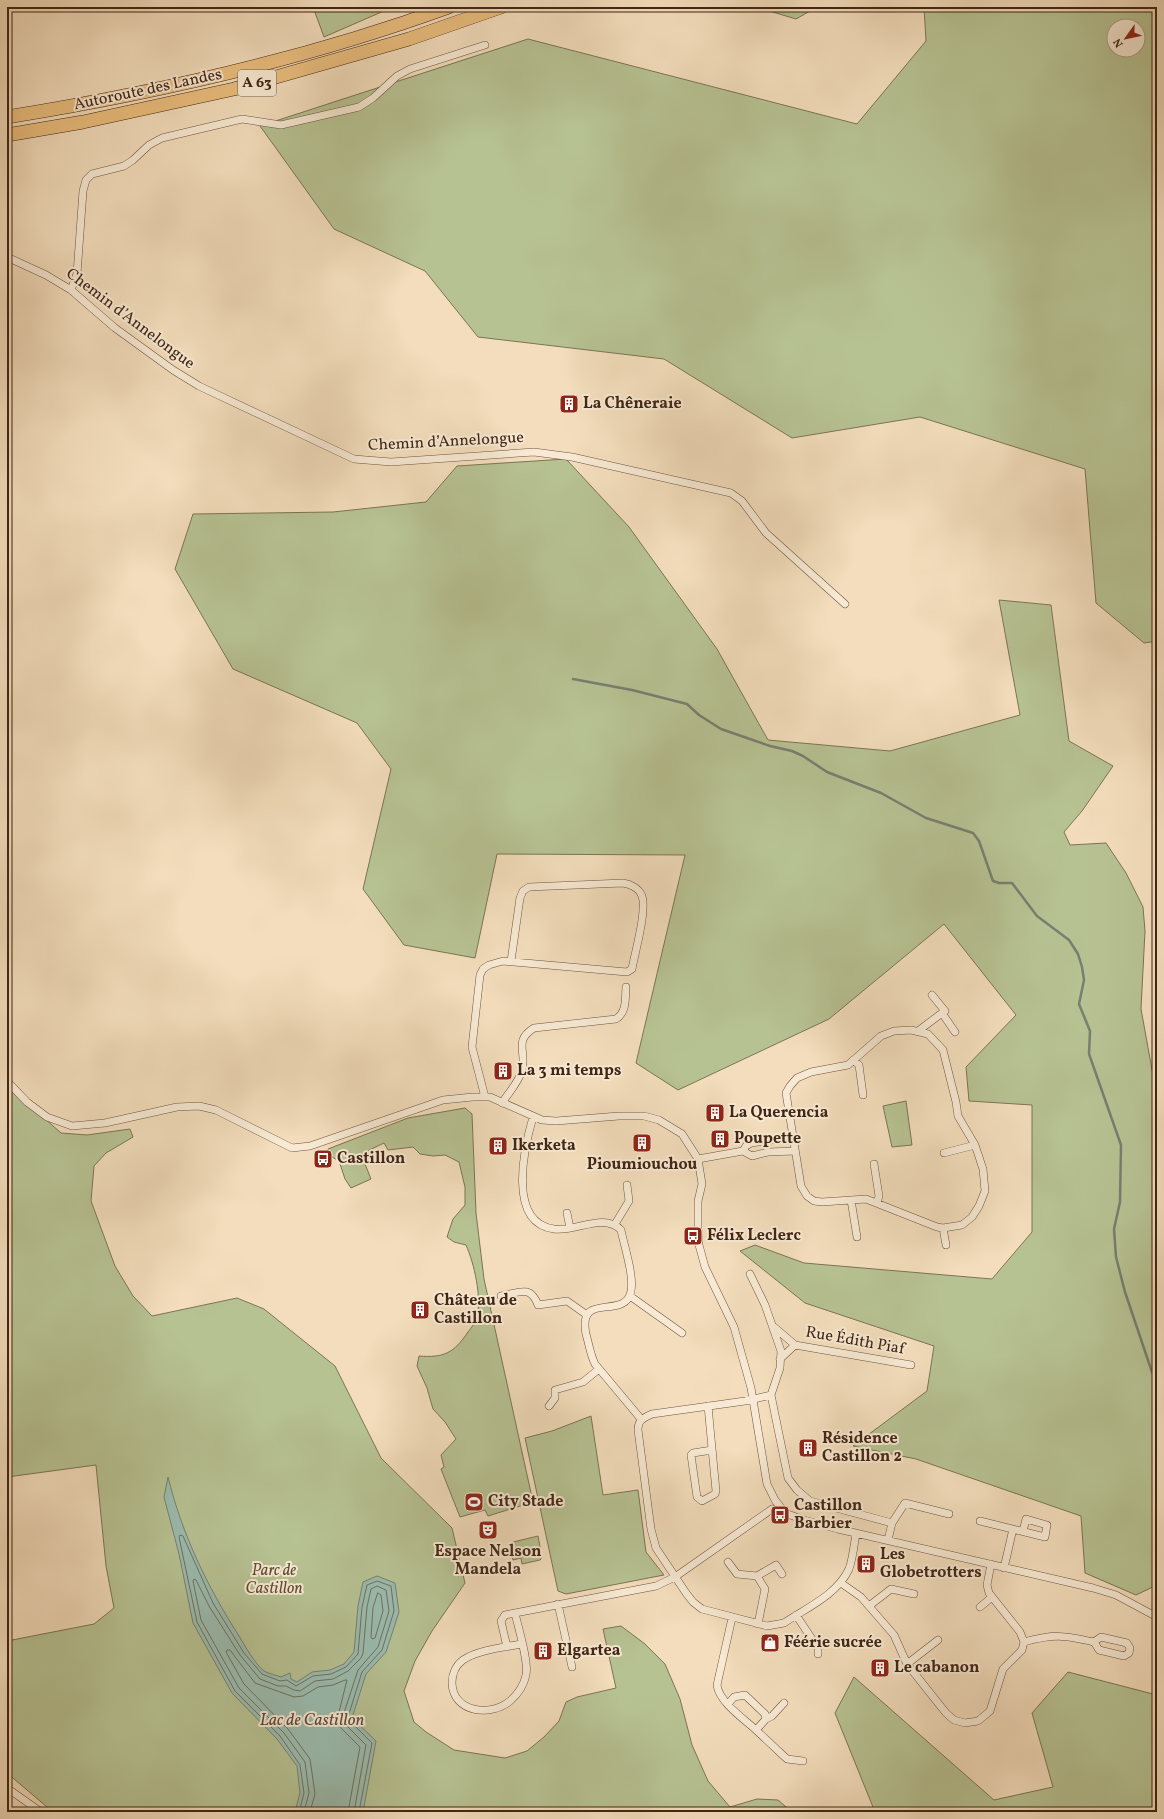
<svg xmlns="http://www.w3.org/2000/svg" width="1164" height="1819" viewBox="0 0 1164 1819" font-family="Vollkorn,serif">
<rect width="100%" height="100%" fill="#f3ddbc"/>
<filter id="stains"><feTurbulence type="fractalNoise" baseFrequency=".005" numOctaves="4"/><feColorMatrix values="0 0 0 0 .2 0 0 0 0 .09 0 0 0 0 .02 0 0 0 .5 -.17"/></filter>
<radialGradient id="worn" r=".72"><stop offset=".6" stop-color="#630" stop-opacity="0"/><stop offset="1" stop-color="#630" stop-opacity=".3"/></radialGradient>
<path fill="#b7c293" stroke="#7c7454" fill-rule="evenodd" d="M 313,7 L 393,7 L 324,37 Z
M 756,7 L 817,7 L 796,19 Z
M 924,7 L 1157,7 L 1157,641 L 1144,643 L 1096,603 L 1085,469 L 920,417 L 792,438 L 664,359 L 478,337 L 425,271 L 334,229 L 260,126 L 528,39 L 857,124 L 926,41 ZM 1114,26 L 1138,26 L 1138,50 L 1114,50 Z
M 566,459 L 629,527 L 717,649 L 768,740 L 890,751 L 1020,715 L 999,600 L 1051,605 L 1069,741 L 1113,766 L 1082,811 L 1064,832 L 1070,845 L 1106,843 L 1126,873 L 1143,907 L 1145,931 L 1141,1009 L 1157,1097 L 1157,1585 L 1136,1595 L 1085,1573 L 1081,1516 L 916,1459 L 853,1446 L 927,1391 L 934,1346 L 805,1303 L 740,1251 L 755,1245 L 804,1263 L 992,1279 L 1032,1232 L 1032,1105 L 969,1101 L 966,1067 L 1016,1015 L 944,924 L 829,1019 L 678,1090 L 636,1063 L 685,855 L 497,854 L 475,958 L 404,945 L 363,889 L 391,769 L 357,723 L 233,669 L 175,569 L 193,514 L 333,512 L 426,502 L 457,466 Z
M 7,1085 L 61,1133 L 87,1135 L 130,1129 L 133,1137 L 106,1153 L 94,1166 L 91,1201 L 115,1266 L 133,1296 L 152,1316 L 237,1298 L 264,1309 L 335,1366 L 381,1458 L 452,1528 L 465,1583 L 432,1631 L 415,1661 L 404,1691 L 414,1722 L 426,1732 L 454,1750 L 505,1758 L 527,1751 L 544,1737 L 559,1721 L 566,1702 L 577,1697 L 616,1688 L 603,1629 L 621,1626 L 645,1644 L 665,1664 L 680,1699 L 692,1745 L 708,1781 L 730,1807 L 757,1799 L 778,1800 L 792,1812 L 53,1812 L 7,1773 L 7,1641 L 94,1624 L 114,1608 L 106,1566 L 96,1465 L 7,1477 Z
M 906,1101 L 912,1145 L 892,1147 L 883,1106 Z
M 465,1108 L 472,1114 L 476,1213 L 484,1279 L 533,1502 L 488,1516 L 485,1510 L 460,1517 L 441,1469 L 444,1467 L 441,1455 L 456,1439 L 445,1422 L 433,1409 L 427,1388 L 417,1366 L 419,1356 C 444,1358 454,1353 468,1332 C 471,1328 476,1322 477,1317 C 482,1297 474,1263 466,1245 L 454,1242 L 447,1237 L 453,1219 L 465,1205 L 465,1187 L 459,1162 L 445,1155 L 433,1156 L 420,1154 L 413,1147 L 388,1150 L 384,1143 L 361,1154 L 371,1179 L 351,1188 L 345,1179 L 339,1161 L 327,1154 L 328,1149 L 408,1118 Z
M 591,1416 L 603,1495 L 638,1490 L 646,1552 L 664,1575 L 566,1594 L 558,1591 L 525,1438 L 552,1431 Z
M 538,1536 L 542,1557 L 540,1560 L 522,1564 L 521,1558 L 513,1560 L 509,1545 L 513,1544 L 513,1542 Z
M 1068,1672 L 1153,1694 L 1157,1688 L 1157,1812 L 875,1812 L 835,1713 L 854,1677 L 994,1800 L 1053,1787 L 1032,1713 Z"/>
<path fill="#9bbcaf" stroke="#778071" d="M 168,1477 C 182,1534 207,1586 239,1636 C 245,1646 255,1664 264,1671 C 269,1674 276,1675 281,1677 L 290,1673 L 291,1679 L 297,1682 L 312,1672 L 330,1670 L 344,1664 L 354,1652 L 358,1606 L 363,1582 L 377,1576 L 395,1583 L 399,1612 L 386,1652 L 366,1674 L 352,1718 L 376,1741 L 363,1812 L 295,1812 L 300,1793 L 297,1766 L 277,1739 L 232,1693 L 193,1623 L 179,1554 L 164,1497 Z"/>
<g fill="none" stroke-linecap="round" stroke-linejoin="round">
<path stroke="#6e7062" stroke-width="1" d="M 378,1593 L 381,1595 L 383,1611 L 375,1638 L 372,1639 L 371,1637 L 373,1608 Z
M 299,1812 L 304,1793 L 300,1765 L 280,1736 L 235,1691 L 197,1622 L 179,1537 L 180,1535 L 183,1536 L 213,1603 L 244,1653 L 262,1674 L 280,1681 L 287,1680 L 296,1686 L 313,1676 L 331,1674 L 346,1667 L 358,1654 L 362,1607 L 367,1585 L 377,1581 L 391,1586 L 394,1611 L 382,1650 L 362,1672 L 348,1717 L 350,1721 L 372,1743 L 359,1812
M 304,1812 L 309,1793 L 305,1762 L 284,1733 L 239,1688 L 201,1620 L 193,1581 L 194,1579 L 196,1580 L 209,1606 L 240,1655 L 260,1679 L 278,1686 L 286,1686 L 294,1690 L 300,1691 L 315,1681 L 333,1679 L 348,1671 L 361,1658 L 363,1653 L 367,1607 L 371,1589 L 377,1586 L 386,1590 L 389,1611 L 378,1647 L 358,1670 L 343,1716 L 345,1724 L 366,1745 L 354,1812
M 310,1812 L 315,1794 L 310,1759 L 288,1729 L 244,1684 L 226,1652 L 227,1650 L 230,1650 L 255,1683 L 294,1697 L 303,1696 L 318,1687 L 333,1685 L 345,1680 L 347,1680 L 337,1720 L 341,1728 L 360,1747 L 348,1812"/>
<path stroke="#778071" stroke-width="2.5" d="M 573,679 L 632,690 L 687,704 L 699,715 L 721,729 L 770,746 L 792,751 L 803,756 L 827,772 L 881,793 L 926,818 L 973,833 L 979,841 L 993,881 L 999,883 L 1012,883 L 1037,916 L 1069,940 L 1078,954 L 1082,967 L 1084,980 L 1079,1004 L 1090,1031 L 1089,1054 L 1121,1145 L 1120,1202 L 1114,1229 L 1116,1257 L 1125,1292 L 1152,1372 L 1157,1381"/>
<g stroke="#6e533f" stroke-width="8">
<path id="street" d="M 7,257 L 46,275 L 71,290 L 115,328 L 173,370 L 199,386 L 354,459 L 391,462 L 534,452 L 572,457 L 731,493 L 742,501 L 766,533 L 845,604
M 71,290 L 77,274 L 83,191 L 86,180 L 92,174 L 124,166 L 133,160 L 149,145 L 162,138 L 242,119 L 281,125 L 359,107 L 373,98 L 397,76 L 410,69 L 485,45
M 932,995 L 945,1011 L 942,1013
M 911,1030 L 928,1034 L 943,1050 L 956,1102 L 958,1116 L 975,1145 L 983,1169 L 985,1191 L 979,1206 L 972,1217 L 962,1225 L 943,1228 L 937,1227 L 866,1199 L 822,1202 L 814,1201 L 807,1196 L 801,1186 L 786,1093 L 790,1086 L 797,1078 L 811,1072 L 848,1065 L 881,1036 L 894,1031 Z
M 918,1031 L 942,1013 L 955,1032
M 853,1060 L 859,1065 L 863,1095
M 7,1081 L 27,1102 L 47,1117 L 72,1126 L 105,1123 L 177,1107 L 199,1106 L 216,1110 L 292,1148 L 310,1146 L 443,1100 L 473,1097 L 490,1097 L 542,1120 L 556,1121 L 619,1116 L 644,1116 L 659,1120 L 682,1134 L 698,1159 L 702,1184 L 698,1201 L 698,1228 L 699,1245 L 705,1267 L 734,1327 L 751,1388 L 767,1484 L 775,1500 L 785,1513 L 804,1520 L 838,1529 L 1093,1588 L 1116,1595 L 1157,1617
M 485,1097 L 472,1047 L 480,975 L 483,969 L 489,965 L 503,961 L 627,972 L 632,969 C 635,952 647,911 642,896 C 639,888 630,884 623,883 L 529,887 L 523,891 L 520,898 L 511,961
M 502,1103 C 509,1092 519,1082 522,1070 C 527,1052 513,1041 534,1028 L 616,1019 C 627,1012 625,999 626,987
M 533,1117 C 524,1148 507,1223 554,1229 C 576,1232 604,1212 621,1230 C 624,1246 637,1283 629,1297 C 618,1317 578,1293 586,1334 C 589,1344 590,1354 595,1364 L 641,1419
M 743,1151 L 746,1146 L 751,1143 L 793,1137
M 944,1153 L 975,1145
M 698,1159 L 743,1151 L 752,1156 L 768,1152 L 795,1151
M 874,1164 L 879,1196 L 877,1203
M 851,1200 L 857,1237
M 567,1213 L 570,1228
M 615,1224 L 629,1201 L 627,1185
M 943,1228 L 946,1245
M 750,1274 L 765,1305 L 781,1351 L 780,1368 L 771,1395
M 501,1296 C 519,1293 530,1284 538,1305 L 567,1301 L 587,1315
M 630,1296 L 682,1333
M 774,1327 L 795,1345 L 780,1359
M 795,1345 L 911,1365
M 771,1395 L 745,1401 L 652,1414 C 643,1418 638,1420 638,1430 L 651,1529 L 656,1548 L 686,1593 L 693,1602 L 702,1609 L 767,1626 L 784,1623 C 806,1608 837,1595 849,1569 C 853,1558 854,1545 856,1533
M 771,1395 L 788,1478 L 797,1490 L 810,1501 L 892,1523
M 549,1406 L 555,1398 L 555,1390 L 583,1382 L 599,1369
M 708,1406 L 716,1491 L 715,1494 L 702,1501 L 697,1497 L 691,1455 L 693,1453 L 712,1450
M 980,1521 L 1045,1537 L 1047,1525 L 1026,1519 L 1023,1531
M 888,1540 L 892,1523 L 905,1503 L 949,1514
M 728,1562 L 737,1574 L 757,1576 L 776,1565 L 782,1574
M 1004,1568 L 1013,1529
M 757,1576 L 765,1589 L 758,1624
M 841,1583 L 861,1597 L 894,1635 L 907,1664 L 946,1713 L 954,1720 L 965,1723 L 978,1721 L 990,1711 L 1003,1669 L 1022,1650 L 1024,1642 L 1020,1632 L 989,1593 L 987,1585 L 991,1564
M 558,1604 L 572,1667
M 869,1606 L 891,1589 L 914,1594
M 980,1607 L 992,1597
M 515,1613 L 656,1586 L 675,1577 L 772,1509
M 796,1615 L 818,1648 L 818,1654
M 1024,1642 C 1054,1634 1063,1635 1094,1642 L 1099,1650 L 1124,1656 L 1129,1653 L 1130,1648 L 1127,1643 L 1101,1637 L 1094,1642
M 507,1647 L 501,1621 L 505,1615 L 515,1613 C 518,1627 529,1662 526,1675 C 524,1685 518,1694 510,1701 C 491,1717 453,1713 452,1683 C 452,1674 456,1665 463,1660 C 477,1650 505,1647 522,1644
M 907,1664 L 938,1640
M 728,1704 L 734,1697 L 745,1695 L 765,1714 L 766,1719 L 756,1730 C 744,1719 719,1702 717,1685 L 732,1618
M 766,1719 L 772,1716 L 784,1703
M 756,1730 L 787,1759 L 803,1761
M 7,1788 L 41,1812"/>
</g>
<g stroke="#412515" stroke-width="14">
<path id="highway" d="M 7,117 C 157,93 306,59 449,7
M 7,135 L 83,122 L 234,89 L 409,39 L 501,7"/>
</g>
<use href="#street" stroke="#f7e9d3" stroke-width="7"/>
<use href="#highway" stroke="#eabe7e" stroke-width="13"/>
</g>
<defs>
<g id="building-square" transform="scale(1)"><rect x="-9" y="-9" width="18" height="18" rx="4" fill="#8f2418" stroke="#f7e9d3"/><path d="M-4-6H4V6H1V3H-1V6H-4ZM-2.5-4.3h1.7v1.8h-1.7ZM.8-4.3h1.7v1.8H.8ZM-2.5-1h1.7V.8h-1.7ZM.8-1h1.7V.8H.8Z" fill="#fff"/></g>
<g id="bus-square" transform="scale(1)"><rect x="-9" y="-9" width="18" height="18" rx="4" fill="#8f2418" stroke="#f7e9d3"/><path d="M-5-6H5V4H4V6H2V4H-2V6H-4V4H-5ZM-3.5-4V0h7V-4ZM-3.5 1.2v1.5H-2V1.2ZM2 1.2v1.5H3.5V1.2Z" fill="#fff"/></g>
<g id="stadium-square" transform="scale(1)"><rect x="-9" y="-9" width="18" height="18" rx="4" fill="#8f2418" stroke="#f7e9d3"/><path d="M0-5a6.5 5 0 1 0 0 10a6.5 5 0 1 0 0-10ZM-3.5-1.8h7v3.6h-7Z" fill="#fff"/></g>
<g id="theatre-square" transform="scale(1)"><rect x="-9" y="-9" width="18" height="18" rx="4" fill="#8f2418" stroke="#f7e9d3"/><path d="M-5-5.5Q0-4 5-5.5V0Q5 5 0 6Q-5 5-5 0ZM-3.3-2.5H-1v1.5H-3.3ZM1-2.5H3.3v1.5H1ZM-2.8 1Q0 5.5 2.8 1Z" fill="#fff"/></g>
<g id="shop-square" transform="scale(1)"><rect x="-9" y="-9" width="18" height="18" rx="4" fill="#8f2418" stroke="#f7e9d3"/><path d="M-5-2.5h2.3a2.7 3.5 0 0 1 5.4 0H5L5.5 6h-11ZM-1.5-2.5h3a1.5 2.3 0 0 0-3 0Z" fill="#fff"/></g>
</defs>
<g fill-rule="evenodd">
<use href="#building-square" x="569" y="404"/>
<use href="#building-square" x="503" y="1071"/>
<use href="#building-square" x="715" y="1113"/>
<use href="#building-square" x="720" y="1139"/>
<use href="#building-square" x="642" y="1143"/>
<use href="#building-square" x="498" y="1146"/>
<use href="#bus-square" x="323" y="1159"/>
<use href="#bus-square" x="693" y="1236"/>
<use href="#building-square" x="420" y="1310"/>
<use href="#building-square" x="808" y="1448"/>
<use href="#stadium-square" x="474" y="1502"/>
<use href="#bus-square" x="780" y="1515"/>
<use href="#theatre-square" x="488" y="1530"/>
<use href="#building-square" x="866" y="1564"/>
<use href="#shop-square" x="770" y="1643"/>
<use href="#building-square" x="543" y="1651"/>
<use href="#building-square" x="880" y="1668"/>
</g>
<g text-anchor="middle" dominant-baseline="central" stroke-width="4" stroke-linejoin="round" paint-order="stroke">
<rect fill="#f7e9d3" stroke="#78604e" stroke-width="1" x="238" y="70" width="38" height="26" rx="3"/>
<g font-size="15" font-weight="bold" fill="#412515">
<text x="257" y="83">A 63</text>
</g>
<g font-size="16" fill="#412515" stroke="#f7e9d3">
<text transform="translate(148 90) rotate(-12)">Autoroute des Landes</text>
<text transform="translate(130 319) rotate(37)">Chemin d’Annelongue</text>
<text transform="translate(446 442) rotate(-3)">Chemin d’Annelongue</text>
<text transform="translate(855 1341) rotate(10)">Rue Édith Piaf</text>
</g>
<g font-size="16" font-weight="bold" fill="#412515" stroke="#f7e9d3" text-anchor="start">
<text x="583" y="404">La Chêneraie</text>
<text x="517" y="1071">La 3 mi temps</text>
<text x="729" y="1113">La Querencia</text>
<text x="734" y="1139">Poupette</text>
<text x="512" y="1146">Ikerketa</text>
<text x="337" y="1159">Castillon</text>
<text x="642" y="1165" text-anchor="middle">Pioumiouchou</text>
<text x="707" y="1236">Félix Leclerc</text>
<text x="434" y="1301">Château de<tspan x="434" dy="18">Castillon</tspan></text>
<text x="822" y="1439">Résidence<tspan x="822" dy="18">Castillon 2</tspan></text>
<text x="488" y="1502">City Stade</text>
<text x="794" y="1506">Castillon<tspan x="794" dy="18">Barbier</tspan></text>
<text x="488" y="1552" text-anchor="middle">Espace Nelson<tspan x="488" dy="18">Mandela</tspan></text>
<text x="880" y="1555">Les<tspan x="880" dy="18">Globetrotters</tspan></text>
<text x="784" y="1643">Féérie sucrée</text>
<text x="557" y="1651">Elgartea</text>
<text x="894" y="1668">Le cabanon</text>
</g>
<g font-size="16" font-style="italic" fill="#5e4c34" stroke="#f7e9d3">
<text x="274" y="1571">Parc de<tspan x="274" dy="18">Castillon</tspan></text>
</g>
<g font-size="17" font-style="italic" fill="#584b3c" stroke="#f7e9d3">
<text x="312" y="1720">Lac de Castillon</text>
</g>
</g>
<rect width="1164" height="1819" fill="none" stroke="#f3ddbc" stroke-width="24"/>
<rect x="8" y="8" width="1148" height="1803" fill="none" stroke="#412515" stroke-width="2"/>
<rect x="12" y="12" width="1140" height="1795" fill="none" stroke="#412515"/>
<g transform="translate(1126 38) rotate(237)"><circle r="19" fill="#f7e9d3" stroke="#ae9b87"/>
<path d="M0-3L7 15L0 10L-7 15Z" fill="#8f2418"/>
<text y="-6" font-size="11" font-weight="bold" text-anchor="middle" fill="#412515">N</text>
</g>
<rect width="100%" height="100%" filter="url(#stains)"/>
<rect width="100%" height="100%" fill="url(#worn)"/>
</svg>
